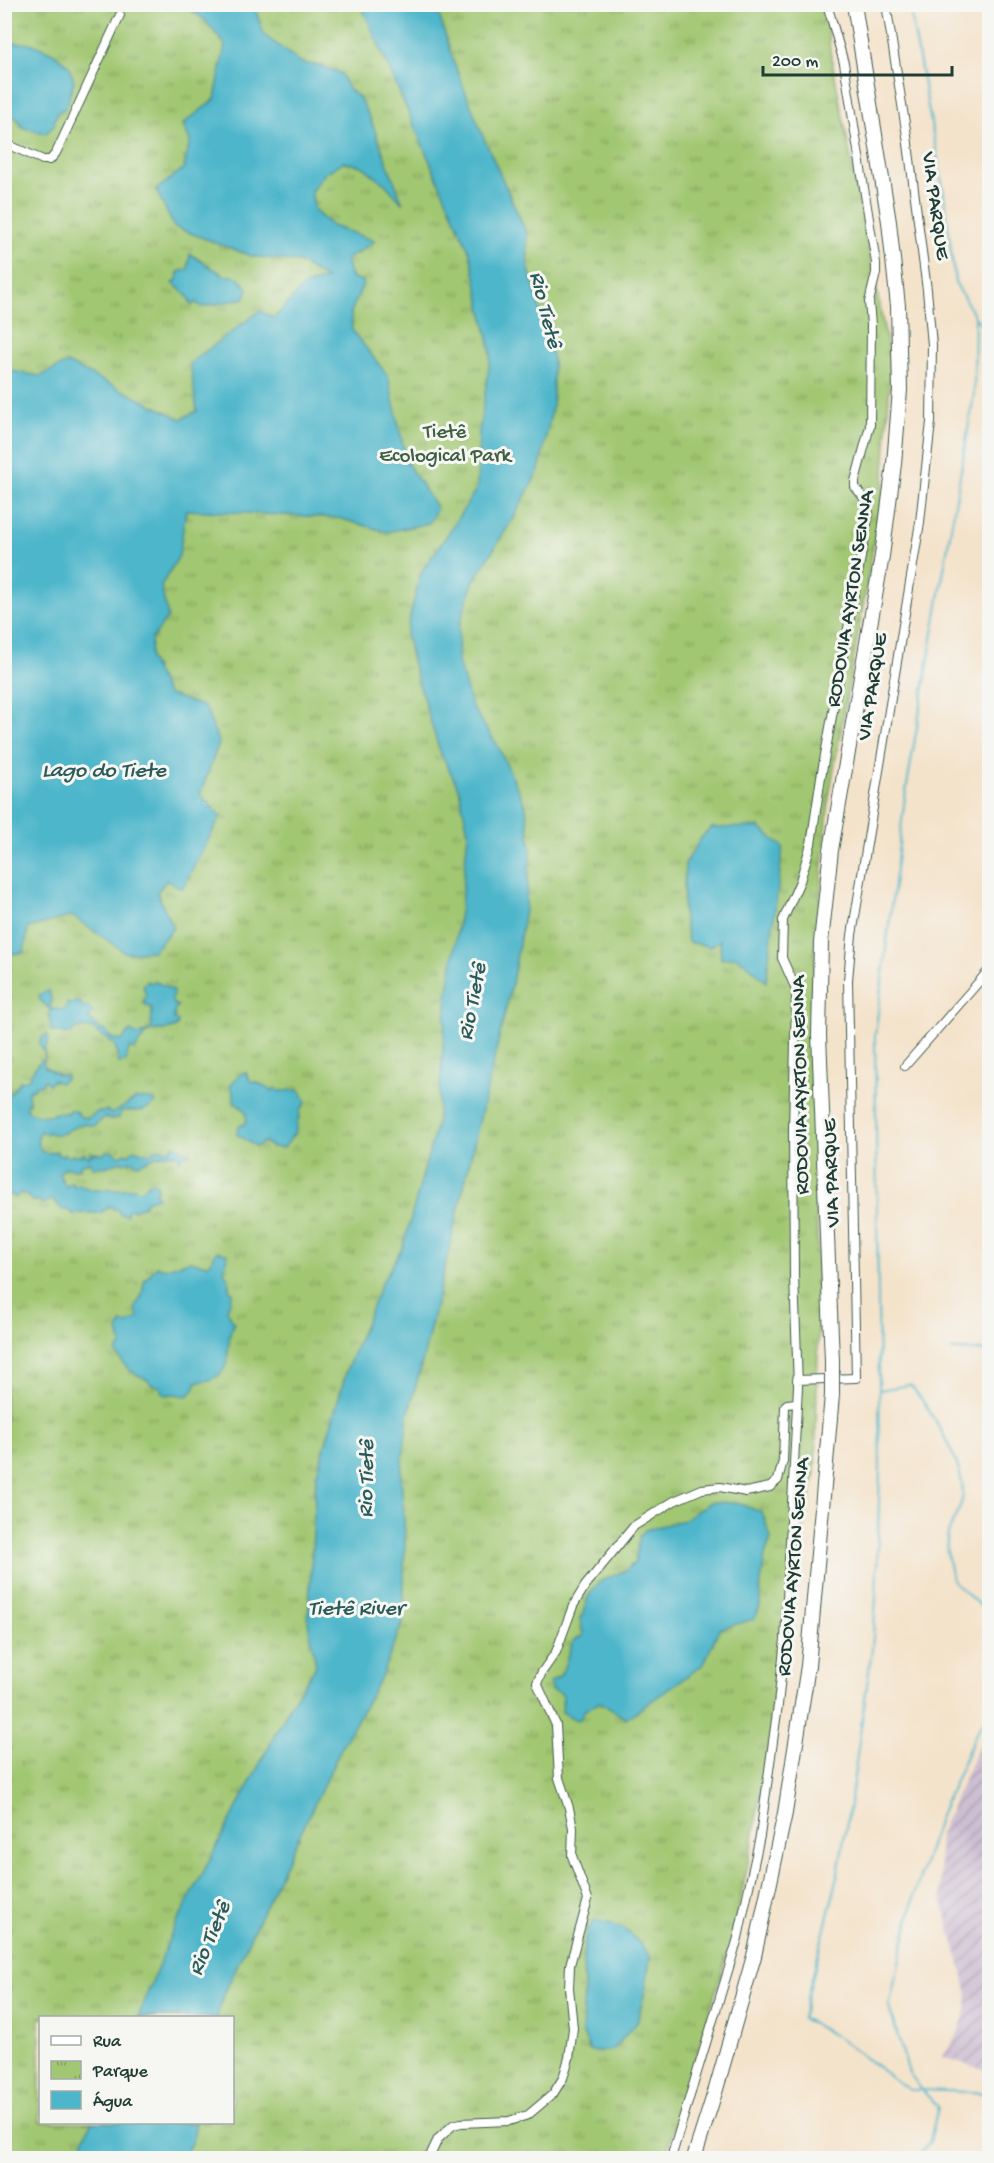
<svg xmlns="http://www.w3.org/2000/svg" width="994" height="2163" viewBox="0 0 994 2163" font-family="'Gochi Hand',sans-serif">
<defs>
<pattern id="industrial-furrows" width="10" height="10" patternUnits="userSpaceOnUse" patternTransform="scale(1.5)"><rect width="10" height="10" fill="#cdbed2"/><path d="M-1 1l2-2M0 10L10 0M9 11l2-2" fill="none" stroke="#a69cab"/></pattern>
<pattern id="park-tufts" width="24" height="20" patternUnits="userSpaceOnUse" patternTransform="scale(1.5)"><rect width="24" height="20" fill="#a2c772"/><path d="M3 7l-1-3M5 7V3M7 7l1-3M15 17l-1-3M17 17v-4M19 17l1-3" fill="none" stroke="#83a35e"/></pattern>
</defs>
<rect width="100%" height="100%" fill="#f6f6f2"/>
<filter id="ink" filterUnits="userSpaceOnUse"><feTurbulence type="fractalNoise" baseFrequency=".0167" numOctaves="2"/><feDisplacementMap in="SourceGraphic" scale="12" xChannelSelector="R" yChannelSelector="G"/><feConvolveMatrix kernelMatrix="1 2 1 2 8 2 1 2 1" color-interpolation-filters="sRGB"/></filter>
<filter id="wash" filterUnits="userSpaceOnUse"><feTurbulence type="fractalNoise" baseFrequency=".008" numOctaves="4" result="noise"/><feDisplacementMap in="SourceGraphic" scale="24" xChannelSelector="R" yChannelSelector="G"/><feGaussianBlur stdDeviation="1.35" result="paint"/><feColorMatrix in="noise" values="0 0 0 0 0 0 0 0 0 0 0 0 0 0 0 0 0 1.4 0 .05"/><feComposite in="paint" operator="in"/></filter>
<g filter="url(#wash)">
<rect width="100%" height="100%" fill="#f4e3cb"/>
<path fill="url(#industrial-furrows)" d="M 989,1728 L 989,2071 L 942,2057 L 956,2038 L 966,2011 L 967,1990 L 941,1897 L 939,1836 L 977,1750 Z"/>
<path fill="url(#park-tufts)" stroke="#608253" stroke-width="1.5" fill-rule="evenodd" d="M 5,5 L 826,5 L 830,51 L 891,364 L 883,492 L 829,797 L 811,1003 L 819,1301 L 815,1473 L 778,1651 L 771,1731 L 752,1844 L 733,1935 L 665,2158 L 5,2158 ZM 40,2018 L 232,2018 L 232,2122 L 40,2122 Z"/>
<path fill="#4db6cb" stroke="#367a80" stroke-width="1.5" d="M 182,5 L 254,5 L 264,35 L 302,63 L 321,66 L 341,73 L 348,89 L 359,97 L 370,118 L 403,204 L 386,185 L 362,166 L 343,162 L 324,174 L 311,191 L 315,211 L 332,226 L 375,241 L 346,260 L 351,277 L 364,282 L 351,312 L 352,330 L 388,376 L 407,463 L 437,508 L 429,523 L 387,532 L 338,518 L 186,510 L 179,556 L 161,586 L 168,617 L 151,640 L 150,659 L 167,694 L 205,707 L 219,743 L 200,795 L 221,816 L 182,889 L 167,880 L 157,892 L 173,928 L 153,951 L 126,953 L 72,916 L 28,928 L 24,952 L 5,955 L 5,370 L 40,376 L 67,363 L 181,419 L 197,411 L 190,363 L 260,311 L 274,318 L 305,285 L 326,279 L 299,262 L 251,256 L 174,227 L 156,190 L 184,168 L 190,141 L 183,124 L 215,99 L 225,45 L 204,19 Z
M 361,5 L 436,5 L 454,63 L 483,136 L 527,234 L 528,265 L 553,359 L 553,404 L 539,470 L 514,517 L 473,582 L 459,626 L 458,662 L 472,707 L 498,746 L 526,807 L 531,850 L 525,910 L 512,983 L 424,1355 L 408,1415 L 401,1475 L 405,1535 L 403,1622 L 381,1677 L 342,1747 L 255,1927 L 223,1997 L 217,2017 L 138,2017 L 172,1932 L 291,1704 L 316,1666 L 308,1622 L 316,1477 L 347,1369 L 381,1284 L 403,1247 L 437,1123 L 447,997 L 461,905 L 468,832 L 459,789 L 440,752 L 412,661 L 406,633 L 421,572 L 446,537 L 477,488 L 479,433 L 491,353 L 470,253 Z
M 4,42 L 33,44 L 53,53 L 69,66 L 74,81 L 66,108 L 58,112 L 54,121 L 55,125 L 45,134 L 22,127 L 17,119 L 5,110 Z
M 190,254 L 225,276 L 236,276 L 248,288 L 245,298 L 202,307 L 196,303 L 191,305 L 189,298 L 173,283 L 177,280 L 178,272 L 188,269 Z
M 759,827 L 783,847 L 766,982 L 752,968 L 736,957 L 721,959 L 720,940 L 710,947 L 688,942 L 683,913 L 685,864 L 701,838 L 711,828 Z
M 147,981 L 152,983 L 154,981 L 173,990 L 172,1003 L 178,1006 L 175,1009 L 174,1019 L 178,1022 L 177,1026 C 164,1034 156,1027 147,1033 C 142,1036 139,1045 135,1050 L 130,1048 L 128,1051 L 126,1062 L 119,1063 L 115,1045 L 91,1028 L 82,1027 L 79,1029 L 76,1028 L 71,1034 L 51,1031 C 50,1025 51,1020 49,1014 L 51,1011 L 40,1000 L 39,995 L 44,992 L 49,991 L 52,1003 L 49,1005 L 52,1009 L 63,1010 L 66,1008 L 67,1003 L 70,1004 L 76,1002 L 81,1003 L 83,1008 L 88,1007 L 92,1011 L 89,1019 L 100,1029 L 106,1031 L 111,1038 L 121,1041 L 130,1031 L 137,1035 L 151,1030 L 152,1008 L 147,1006 L 143,1002 L 146,995 L 143,986 Z
M 47,1034 L 49,1040 C 44,1047 44,1057 44,1066 L 58,1075 L 66,1075 L 66,1078 L 59,1083 L 53,1080 L 49,1084 L 44,1080 L 42,1084 L 36,1085 L 35,1088 L 28,1091 L 29,1103 L 26,1103 L 27,1110 C 35,1116 50,1117 59,1112 L 62,1114 L 65,1112 L 67,1114 L 69,1110 C 74,1109 78,1113 81,1117 L 88,1118 L 99,1111 L 103,1112 L 107,1110 L 109,1113 L 113,1113 C 133,1103 131,1095 155,1100 L 155,1104 C 144,1113 136,1110 122,1111 L 118,1118 L 109,1119 L 105,1117 L 94,1126 C 91,1126 88,1124 84,1124 C 72,1125 62,1140 48,1132 L 46,1134 L 40,1131 L 37,1141 L 42,1152 L 49,1153 L 57,1151 L 58,1155 L 63,1156 L 64,1154 L 70,1157 L 73,1154 L 75,1156 L 80,1154 L 82,1156 L 84,1153 L 89,1157 L 91,1152 L 93,1155 L 94,1153 L 104,1154 L 107,1150 L 108,1152 L 112,1151 L 120,1156 L 126,1153 L 129,1155 L 134,1149 L 149,1154 L 160,1148 L 170,1150 L 173,1145 L 180,1148 L 182,1150 L 187,1151 L 190,1154 L 182,1155 L 180,1160 L 177,1153 C 162,1153 151,1158 139,1164 L 132,1161 L 123,1163 L 121,1161 L 105,1167 L 93,1167 L 89,1162 L 80,1165 L 80,1169 L 64,1168 L 59,1174 L 66,1187 L 71,1182 L 74,1186 L 78,1184 C 88,1189 98,1193 109,1188 L 112,1190 L 135,1188 L 138,1190 L 143,1189 L 151,1182 L 157,1184 L 157,1190 L 155,1193 L 158,1197 L 146,1201 L 144,1206 L 134,1210 L 130,1209 L 127,1211 L 127,1215 L 120,1214 L 118,1210 L 109,1206 C 99,1219 87,1209 75,1215 L 67,1210 L 63,1210 L 52,1199 L 43,1204 L 39,1201 L 33,1201 L 25,1194 L 20,1193 L 15,1198 L 12,1195 L 5,1194 L 5,1095 L 11,1093 L 20,1081 C 31,1081 30,1075 35,1067 C 42,1058 51,1060 39,1044 L 42,1038 Z
M 246,1072 L 250,1081 L 257,1082 L 272,1091 L 275,1088 L 279,1091 L 300,1090 L 306,1101 L 304,1106 L 301,1107 C 300,1116 296,1123 296,1131 L 284,1148 L 272,1147 L 264,1142 L 258,1146 C 249,1145 246,1138 237,1135 L 238,1127 L 246,1123 C 248,1111 244,1108 234,1103 L 234,1094 L 230,1086 L 239,1075 Z
M 217,1251 L 228,1254 L 224,1271 L 229,1280 L 229,1289 L 233,1293 L 227,1310 L 234,1323 C 221,1348 241,1379 196,1382 L 195,1389 L 188,1396 L 174,1394 L 165,1395 L 159,1386 L 152,1385 C 146,1377 143,1378 136,1374 C 126,1369 121,1361 116,1352 L 122,1345 L 118,1331 L 121,1323 L 127,1324 L 138,1318 L 135,1307 L 142,1295 L 144,1281 L 157,1266 L 164,1269 L 189,1261 L 208,1265 Z
M 710,1502 L 737,1503 L 762,1512 L 771,1538 L 765,1555 L 760,1590 L 760,1606 L 755,1619 L 719,1629 L 704,1664 L 626,1719 L 600,1702 L 585,1710 L 580,1719 L 576,1720 L 562,1712 L 563,1698 L 561,1693 L 551,1690 L 550,1682 L 560,1676 L 563,1670 L 573,1641 L 583,1635 L 581,1619 L 589,1595 L 601,1581 L 626,1570 L 635,1562 L 640,1536 L 645,1530 L 684,1520 Z
M 594,1920 C 626,1926 632,1932 650,1957 L 646,1987 L 637,2023 L 611,2051 L 590,2051 L 582,2031 L 584,1993 L 583,1954 L 586,1934 Z
M 91,2123 L 91,2122 L 196,2123 L 193,2139 L 183,2158 L 75,2158 Z"/>
<g fill="none" stroke-linecap="round" stroke-linejoin="round">
<path stroke="#4db6cb" stroke-width="2" d="M 909,4 L 943,188 L 955,282 L 975,317 L 990,336
M 952,1350 L 990,1351
M 879,1390 L 910,1385 C 929,1405 969,1472 962,1500 C 959,1512 951,1523 948,1534 C 944,1547 950,1567 952,1580 L 990,1615
M 990,1714 L 977,1731 L 940,1815 L 914,1896 L 889,2007 L 909,2073 L 922,2090 L 990,2093
M 917,2158 L 930,2141 L 938,2107 L 922,2090 L 909,2090 L 837,2037 L 802,2018 L 836,1884 L 850,1805 L 872,1649 L 876,1598 L 880,1469 L 875,1036 L 905,797 L 974,394 L 975,317"/>
</g>
</g>
<g filter="url(#ink)">
<g fill="none" stroke-linecap="round" stroke-linejoin="round">
<g stroke="#3f564b" stroke-width="10">
<path id="minor" d="M 4,143 L 43,160 L 50,160 L 56,153 L 120,15
M 905,1066 L 990,969
M 797,1380 L 856,1378 L 848,980 L 852,935 L 920,522 L 931,422 L 932,345 L 927,290 L 907,136 L 886,4
M 429,2158 L 438,2139 L 453,2125 L 461,2123 L 509,2121 L 528,2115 L 553,2094 L 563,2078 L 569,2058 L 573,2028 L 569,1988 L 570,1965 L 588,1899 L 572,1856 L 573,1828 L 569,1808 L 559,1778 L 556,1725 L 537,1683 L 542,1672 L 556,1652 L 573,1606 L 585,1586 L 634,1526 L 674,1501 L 702,1489 L 720,1487 L 746,1492 L 770,1487 L 778,1480 L 783,1461 L 785,1407 L 787,1404 L 796,1403
M 671,2158 L 738,1938 L 760,1836 L 778,1705 L 785,1639 L 798,1386 L 794,1276 L 793,1131 L 796,997 L 795,987 L 782,958 L 783,920 L 800,881 L 811,844 L 821,777 L 869,513 L 864,498 L 855,487 L 855,481 L 870,426 L 871,325 L 869,302 L 876,273 L 876,263 L 844,63 L 827,4"/>
</g>
<g stroke="#3f564b" stroke-width="16">
<path id="motorway" d="M 832,1361 L 819,1035 L 821,942 L 831,850 L 882,556 L 894,464 L 900,390 L 898,306 L 889,222 L 854,4
M 694,2158 L 716,2089 L 754,1956 L 785,1813 L 808,1666 L 832,1395"/>
</g>
<use href="#minor" stroke="#fff" stroke-width="8"/>
<use href="#motorway" stroke="#fff" stroke-width="14"/>
<g stroke="#3f564b" stroke-width="16" stroke-linecap="butt">
<path id="motorway-bridge" d="M 832,1395 L 832,1361"/>
</g>
<use href="#motorway-bridge" stroke="#fff" stroke-width="14"/>
</g>
</g>
<g text-anchor="middle" dominant-baseline="central" stroke-width="6" stroke-linejoin="round" paint-order="stroke">
<g font-size="21" fill="#1f3d34" stroke="#f6f6f2">
<text transform="translate(934 206) rotate(82)">VIA PARQUE</text>
<text transform="translate(852 599) rotate(-81)">RODOVIA AYRTON SENNA</text>
<text transform="translate(874 687) rotate(-81)">VIA PARQUE</text>
<text transform="translate(802 1085) rotate(-91)">RODOVIA AYRTON SENNA</text>
<text transform="translate(833 1173) rotate(-92)">VIA PARQUE</text>
<text transform="translate(795 1567) rotate(-85)">RODOVIA AYRTON SENNA</text>
</g>
<g font-size="21" fill="#406044" stroke="#f6f6f2">
<text x="445" y="433">Tietê<tspan x="445" dy="24">Ecological Park</tspan></text>
</g>
<g font-size="22" font-style="italic" fill="#2a5b5a" stroke="#f6f6f2">
<text transform="translate(544 310) rotate(76)">Rio Tietê</text>
<text x="104" y="772">Lago do Tiete</text>
<text transform="translate(474 1002) rotate(-79)">Rio Tietê</text>
<text transform="translate(368 1479) rotate(-89)">Rio Tietê</text>
<text x="356" y="1610">Tietê River</text>
<text transform="translate(211 1939) rotate(-67)">Rio Tietê</text>
</g>
</g>
<rect width="994" height="2163" fill="none" stroke="#f6f6f2" stroke-width="24"/>
<rect x="39" y="2016" width="195" height="108" fill="#f6f6f2" stroke="#a0aca6" stroke-width="1.5"/>
<rect x="51" y="2036" width="30" height="9" fill="#ffffff" stroke="#a0aca6" stroke-width="1.5"/>
<text x="93" y="2046" font-size="18" fill="#1f3d34">Rua</text>
<rect x="51" y="2061" width="30" height="18" fill="url(#park-tufts)" stroke="#a0aca6" stroke-width="1.5"/>
<text x="93" y="2076" font-size="18" fill="#1f3d34">Parque</text>
<rect x="51" y="2091" width="30" height="18" fill="#4db6cb" stroke="#a0aca6" stroke-width="1.5"/>
<text x="93" y="2106" font-size="18" fill="#1f3d34">Água</text>
<path d="M763 66v9h189v-9" fill="none" stroke="#1f3d34" stroke-width="3"/>
<text x="772" y="66" font-size="18" fill="#1f3d34" stroke="#f6f6f2" stroke-width="4.5" paint-order="stroke">200 m</text>
</svg>
